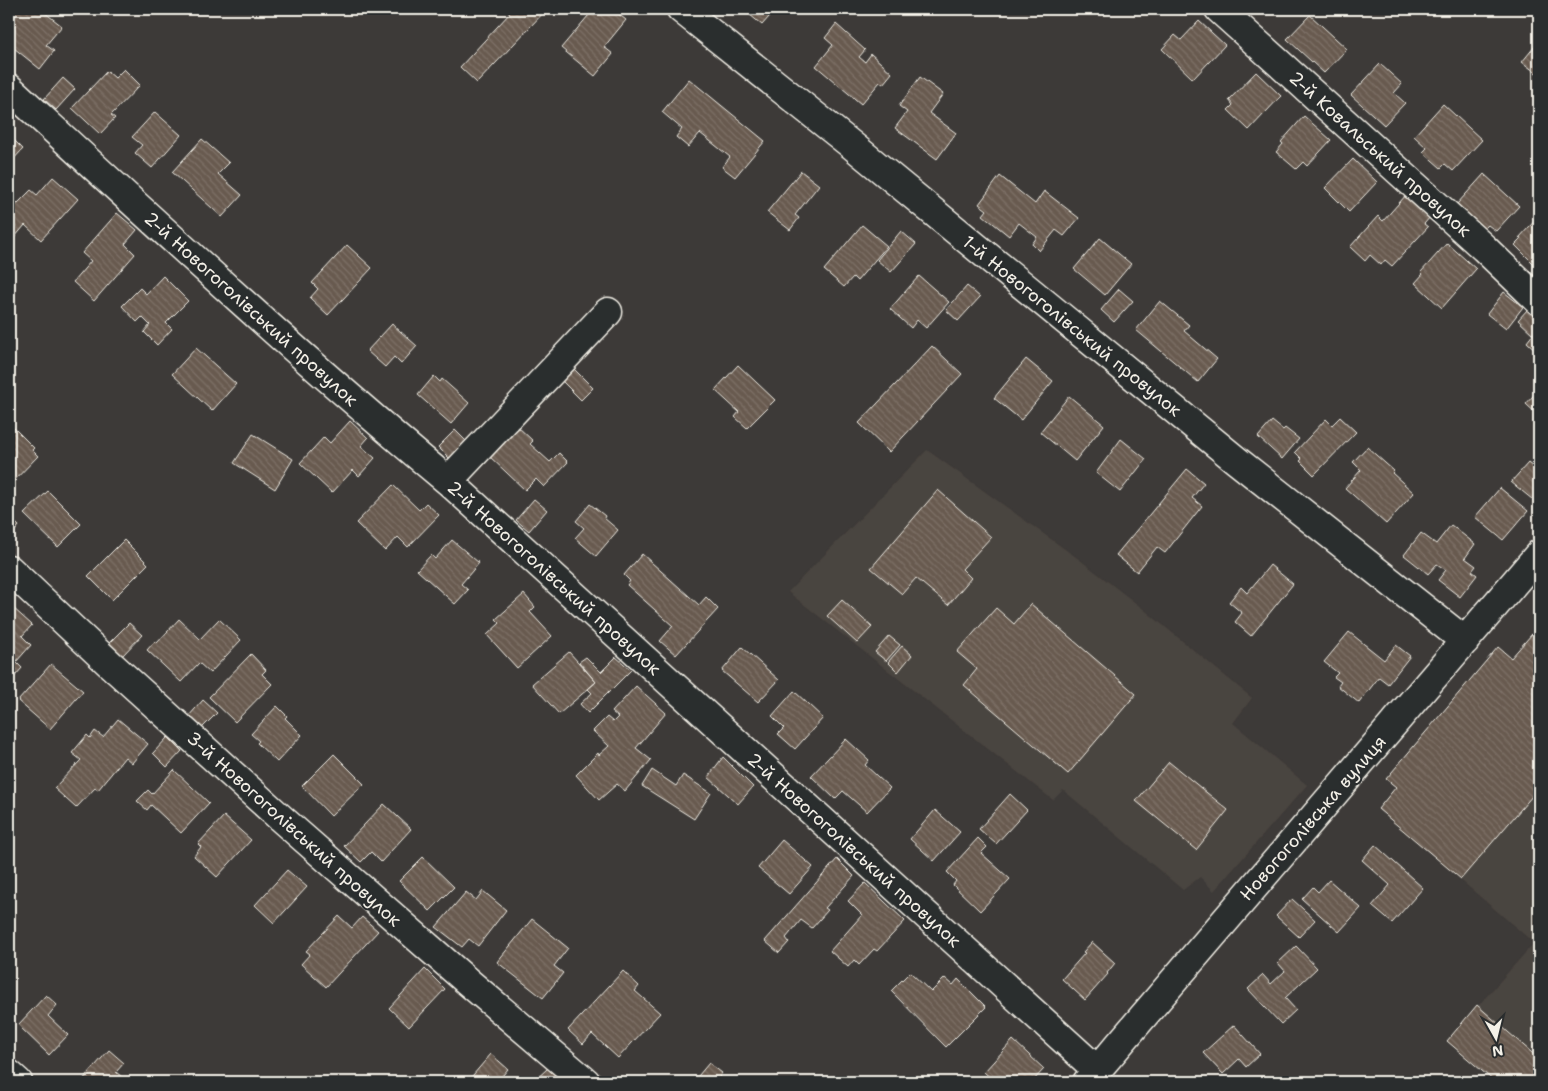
<svg xmlns="http://www.w3.org/2000/svg" width="1548" height="1091" viewBox="0 0 1548 1091" font-family="'Shantell Sans',sans-serif">
<defs>
<pattern id="building-back-hatch" width="6" height="6" patternUnits="userSpaceOnUse" patternTransform="scale(1.25)"><rect width="6" height="6" fill="#685a4f"/><path d="M-1 5l2 2M0 0l6 6M5-1l2 2" fill="none" stroke="#7e7268"/></pattern>
</defs>
<rect width="100%" height="100%" fill="#3d3a38"/>
<filter id="ink" filterUnits="userSpaceOnUse"><feTurbulence type="fractalNoise" baseFrequency=".02" numOctaves="2"/><feDisplacementMap in="SourceGraphic" scale="10" xChannelSelector="R" yChannelSelector="G"/><feConvolveMatrix kernelMatrix="1 2 1 2 8 2 1 2 1" color-interpolation-filters="sRGB"/></filter>
<g filter="url(#ink)">
<path fill="#4a443f" d="M 927,450 L 1080,560 L 1142,608 L 1252,698 L 1233,723 L 1307,785 L 1214,891 L 1200,877 L 1183,890 L 1063,790 L 1053,800 L 788,592 Z
M 1539,626 L 1539,1082 L 1495,1082 L 1447,1041 L 1534,943 L 1378,809 L 1396,787 L 1386,779 L 1498,647 L 1511,658 Z"/>
<path fill="url(#building-back-hatch)" stroke="#f4f1e8" d="M 17,9 L 40,9 L 62,26 L 46,45 L 54,51 L 40,69 L 9,44 L 9,19 Z
M 505,9 L 547,9 L 477,83 L 460,67 L 510,13 Z
M 594,9 L 612,9 L 626,20 L 604,47 L 613,54 L 595,76 L 561,48 Z
M 743,9 L 776,9 L 762,25 Z
M 1310,15 L 1347,49 L 1324,73 L 1287,39 Z
M 1199,21 L 1225,45 L 1193,79 L 1162,49 L 1175,35 L 1181,40 Z
M 836,24 L 865,50 L 859,57 L 865,62 L 871,54 L 892,73 L 883,84 L 880,82 L 861,104 L 816,66 L 833,45 L 825,38 Z
M 1539,41 L 1539,75 L 1522,62 Z
M 1380,64 L 1402,84 L 1394,93 L 1405,103 L 1384,125 L 1351,95 Z
M 124,69 L 140,85 L 111,115 L 115,118 L 100,134 L 72,108 L 107,71 L 115,78 Z
M 1256,72 L 1281,96 L 1249,130 L 1228,110 L 1233,105 L 1229,100 Z
M 920,77 L 943,94 L 929,113 L 956,133 L 937,159 L 895,128 L 907,112 L 899,106 Z
M 63,78 L 75,89 L 56,110 L 44,99 Z
M 689,79 L 765,141 L 735,177 L 722,167 L 730,157 L 700,133 L 688,147 L 676,137 L 682,129 L 662,112 Z
M 1443,104 L 1482,140 L 1453,171 L 1445,164 L 1441,168 L 1423,152 L 1427,148 L 1414,136 Z
M 155,112 L 181,135 L 152,168 L 135,153 L 142,145 L 132,137 Z
M 1304,116 L 1331,140 L 1307,166 L 1303,162 L 1296,169 L 1276,152 L 1283,144 L 1281,142 Z
M 9,135 L 23,149 L 9,164 Z
M 202,139 L 229,163 L 218,174 L 242,195 L 222,217 L 172,172 Z
M 1353,159 L 1377,182 L 1349,212 L 1325,188 Z
M 801,171 L 819,185 L 795,215 L 799,218 L 790,230 L 767,212 Z
M 1484,174 L 1519,206 L 1496,231 L 1488,225 L 1484,229 L 1457,204 Z
M 1000,176 L 1035,204 L 1044,191 L 1079,218 L 1064,236 L 1056,230 L 1039,251 L 1032,244 L 1037,237 L 1019,223 L 1009,236 L 983,215 L 987,210 L 979,204 Z
M 53,177 L 78,199 L 41,240 L 25,225 L 9,244 L 9,212 L 31,190 L 37,195 Z
M 1407,194 L 1431,216 L 1424,224 L 1428,227 L 1392,266 L 1385,260 L 1381,265 L 1370,255 L 1365,261 L 1350,247 L 1378,216 L 1383,221 Z
M 117,213 L 137,230 L 125,244 L 135,254 L 94,301 L 73,282 L 91,261 L 82,253 Z
M 1539,216 L 1539,269 L 1515,245 L 1521,239 L 1519,238 Z
M 862,225 L 887,246 L 857,281 L 853,277 L 844,287 L 824,270 Z
M 901,231 L 916,244 L 891,272 L 877,260 Z
M 1100,238 L 1131,264 L 1105,295 L 1074,269 Z
M 1447,243 L 1476,269 L 1442,308 L 1415,283 L 1423,274 L 1421,272 Z
M 347,245 L 372,268 L 328,315 L 310,298 L 318,289 L 312,283 Z
M 163,276 L 188,301 L 166,323 L 172,329 L 157,345 L 144,332 L 150,325 L 142,317 L 137,322 L 122,306 L 140,288 L 146,294 Z
M 919,276 L 949,302 L 926,328 L 917,320 L 911,328 L 890,309 Z
M 967,286 L 980,297 L 958,321 L 946,310 Z
M 1119,289 L 1133,301 L 1114,322 L 1101,310 Z
M 1504,292 L 1523,307 L 1506,329 L 1487,314 Z
M 1160,301 L 1189,325 L 1184,331 L 1217,359 L 1198,382 L 1136,330 Z
M 1528,309 L 1539,319 L 1539,353 L 1527,342 L 1533,334 L 1518,320 Z
M 392,324 L 417,346 L 401,364 L 394,357 L 385,367 L 367,351 Z
M 932,346 L 962,374 L 889,452 L 859,423 Z
M 196,348 L 236,384 L 212,411 L 172,374 Z
M 1026,359 L 1053,381 L 1021,420 L 994,398 Z
M 738,365 L 775,400 L 747,428 L 735,417 L 739,412 L 715,390 Z
M 574,369 L 593,388 L 581,400 L 562,381 Z
M 434,376 L 440,382 L 442,379 L 469,403 L 451,424 L 418,395 Z
M 1539,389 L 1539,416 L 1526,404 Z
M 1069,396 L 1104,425 L 1075,461 L 1040,432 Z
M 1340,417 L 1356,432 L 1314,475 L 1300,461 L 1302,459 L 1295,452 L 1326,419 L 1332,425 Z
M 350,421 L 368,438 L 361,446 L 375,458 L 359,476 L 353,470 L 332,493 L 300,463 L 324,437 L 330,443 Z
M 1272,421 L 1283,430 L 1285,428 L 1299,439 L 1282,459 L 1258,437 Z
M 11,425 L 34,448 L 32,450 L 38,456 L 9,486 L 9,428 Z
M 516,425 L 533,441 L 530,444 L 550,462 L 559,453 L 568,462 L 544,487 L 536,479 L 525,490 L 488,455 Z
M 455,430 L 468,443 L 451,460 L 438,447 Z
M 253,434 L 293,459 L 275,489 L 234,463 Z
M 1121,439 L 1146,459 L 1120,492 L 1096,473 Z
M 1367,447 L 1394,471 L 1392,473 L 1414,493 L 1386,524 L 1345,488 L 1361,470 L 1353,462 Z
M 1528,463 L 1539,472 L 1539,503 L 1538,504 L 1511,482 Z
M 1187,469 L 1204,483 L 1192,498 L 1202,506 L 1165,553 L 1157,547 L 1137,572 L 1116,555 Z
M 393,485 L 419,510 L 426,503 L 439,515 L 408,547 L 398,537 L 385,551 L 356,523 Z
M 1500,488 L 1528,511 L 1503,540 L 1475,517 Z
M 938,490 L 991,537 L 962,569 L 971,578 L 948,605 L 916,578 L 902,594 L 871,568 Z
M 48,491 L 81,524 L 58,547 L 24,514 Z
M 534,499 L 547,510 L 529,531 L 516,520 Z
M 590,504 L 605,516 L 604,518 L 618,530 L 596,556 L 575,538 L 584,528 L 576,521 Z
M 9,517 L 19,526 L 9,538 Z
M 1451,525 L 1475,544 L 1465,558 L 1476,566 L 1472,571 L 1477,575 L 1460,597 L 1438,580 L 1446,570 L 1437,564 L 1428,574 L 1404,555 L 1421,533 L 1436,544 Z
M 124,540 L 148,564 L 112,600 L 88,576 Z
M 452,540 L 479,563 L 461,584 L 468,590 L 455,604 L 417,570 L 431,555 L 435,559 Z
M 642,554 L 699,605 L 706,597 L 718,609 L 676,655 L 660,641 L 673,626 L 627,585 L 630,581 L 624,575 Z
M 1270,565 L 1293,584 L 1251,636 L 1235,622 L 1242,613 L 1229,602 L 1241,587 L 1247,593 Z
M 524,594 L 535,607 L 530,612 L 552,636 L 517,668 L 487,635 L 500,623 L 496,619 Z
M 842,600 L 872,627 L 857,643 L 827,616 Z
M 1031,604 L 1136,694 L 1068,774 L 964,685 L 977,669 L 957,652 L 996,608 L 1014,624 Z
M 12,607 L 32,625 L 22,636 L 31,645 L 16,662 L 22,668 L 9,683 L 9,610 Z
M 179,619 L 200,639 L 219,619 L 241,640 L 210,673 L 199,663 L 181,682 L 147,650 L 155,641 L 157,643 Z
M 129,623 L 142,635 L 122,656 L 109,643 Z
M 1539,626 L 1539,788 L 1461,879 L 1378,809 L 1396,787 L 1386,779 L 1498,647 L 1511,658 Z
M 1349,632 L 1384,660 L 1396,645 L 1410,656 L 1388,684 L 1379,677 L 1359,703 L 1338,686 L 1341,682 L 1334,677 L 1338,673 L 1324,662 Z
M 889,636 L 900,645 L 886,661 L 875,652 Z
M 902,646 L 912,655 L 898,672 L 888,662 Z
M 742,647 L 779,680 L 758,702 L 722,671 Z
M 569,652 L 596,682 L 559,714 L 532,684 Z
M 251,654 L 266,670 L 262,674 L 272,684 L 235,722 L 209,697 Z
M 586,657 L 601,672 L 616,657 L 631,670 L 588,713 L 580,704 L 592,693 L 588,689 L 596,682 L 579,662 Z
M 51,664 L 83,691 L 50,729 L 18,701 Z
M 636,686 L 666,713 L 636,748 L 651,760 L 625,791 L 617,784 L 599,800 L 576,775 L 598,753 L 599,755 L 609,746 L 593,731 L 607,717 L 613,722 L 618,717 L 612,712 Z
M 794,691 L 823,718 L 795,749 L 778,734 L 784,728 L 772,716 Z
M 203,700 L 217,713 L 201,729 L 188,717 Z
M 277,706 L 287,716 L 285,718 L 302,735 L 277,762 L 257,743 L 259,741 L 251,734 Z
M 118,719 L 148,744 L 132,763 L 125,757 L 98,790 L 95,788 L 76,808 L 54,788 L 81,760 L 72,753 L 87,735 L 90,738 L 95,731 L 103,737 Z
M 168,737 L 182,751 L 167,767 L 153,753 Z
M 846,739 L 869,760 L 865,765 L 890,788 L 867,812 L 843,791 L 835,799 L 811,776 Z
M 334,754 L 364,784 L 331,816 L 302,786 Z
M 723,757 L 753,787 L 738,804 L 708,777 Z
M 1169,762 L 1228,810 L 1196,850 L 1136,801 Z
M 174,770 L 209,803 L 181,833 L 151,805 L 147,810 L 137,801 L 148,790 L 152,794 Z
M 652,770 L 676,786 L 683,775 L 711,793 L 694,819 L 642,786 Z
M 1010,794 L 1027,810 L 996,844 L 979,829 Z
M 384,804 L 411,829 L 381,862 L 371,852 L 361,862 L 344,846 Z
M 935,810 L 960,832 L 934,861 L 910,839 Z
M 224,816 L 251,840 L 217,877 L 194,856 L 201,847 L 198,844 Z
M 978,838 L 987,847 L 981,853 L 1010,879 L 980,911 L 953,885 L 956,881 L 947,872 Z
M 782,840 L 813,867 L 789,894 L 758,868 Z
M 1375,845 L 1423,888 L 1392,923 L 1372,906 L 1390,885 L 1362,860 Z
M 423,857 L 454,887 L 430,911 L 399,881 Z
M 837,859 L 854,876 L 825,908 L 828,910 L 812,928 L 801,920 L 786,938 L 789,942 L 779,953 L 765,941 Z
M 287,870 L 307,887 L 274,923 L 255,905 Z
M 1329,880 L 1361,908 L 1339,932 L 1302,899 L 1313,887 L 1318,892 Z
M 865,883 L 905,921 L 877,951 L 874,949 L 859,965 L 854,960 L 848,967 L 830,951 L 862,915 L 848,901 Z
M 483,891 L 506,910 L 478,946 L 469,939 L 462,947 L 436,927 L 466,892 L 476,900 Z
M 1292,899 L 1315,920 L 1299,937 L 1276,916 Z
M 339,916 L 352,928 L 362,917 L 378,931 L 326,987 L 301,964 L 310,954 L 306,951 Z
M 532,919 L 568,948 L 554,966 L 563,973 L 543,998 L 497,962 Z
M 1092,942 L 1115,963 L 1107,973 L 1108,974 L 1085,1000 L 1062,979 L 1085,953 L 1083,952 Z
M 1296,946 L 1317,968 L 1285,998 L 1296,1010 L 1281,1024 L 1248,989 L 1263,975 L 1271,984 L 1285,971 L 1278,963 Z
M 425,969 L 445,989 L 409,1027 L 389,1008 Z
M 623,971 L 639,986 L 635,991 L 660,1013 L 618,1058 L 592,1034 L 583,1044 L 568,1030 Z
M 910,972 L 931,992 L 945,978 L 953,985 L 958,979 L 986,1007 L 946,1047 L 891,991 Z
M 46,995 L 57,1005 L 48,1016 L 68,1035 L 49,1055 L 18,1025 Z
M 1477,1005 L 1539,1059 L 1539,1082 L 1495,1082 L 1447,1041 Z
M 1234,1025 L 1260,1054 L 1246,1067 L 1239,1059 L 1223,1074 L 1203,1053 Z
M 1013,1040 L 1044,1069 L 1032,1082 L 995,1082 L 984,1072 Z
M 109,1050 L 124,1063 L 116,1072 L 128,1082 L 81,1082 Z
M 491,1054 L 508,1069 L 497,1082 L 467,1082 Z
M 709,1063 L 722,1073 L 719,1077 L 726,1082 L 693,1082 Z
M 548,1068 L 556,1076 L 550,1082 L 533,1082 Z"/>
<g fill="none" stroke-linecap="round" stroke-linejoin="round">
<g stroke="#f4f1e8" stroke-width="31">
<path id="minor" d="M 681,9 L 853,146 L 1236,460 L 1465,641
M 1219,9 L 1484,248 L 1539,301
M 9,88 C 153,221 297,355 448,481 L 1097,1070
M 448,481 L 608,312
M 9,569 L 110,664 L 284,821 L 467,981 L 586,1082
M 9,1074 L 18,1082
M 1087,1082 L 1539,554"/>
</g>
<use href="#minor" stroke="#2a2d2e" stroke-width="28"/>
</g>
</g>
<g text-anchor="middle" dominant-baseline="central" stroke-width="4" stroke-linejoin="round" paint-order="stroke">
<g font-size="18" fill="#f4f1e8" stroke="#2a2d2e">
<text transform="translate(1380 154) rotate(42)">2-й Ковальський провулок</text>
<text transform="translate(251 309) rotate(42)">2-й Новогоголівський провулок</text>
<text transform="translate(1072 326) rotate(39)">1-й Новогоголівський провулок</text>
<text transform="translate(554 578) rotate(42)">2-й Новогоголівський провулок</text>
<text transform="translate(1313 818) rotate(-49)">Новогоголівська вулиця</text>
<text transform="translate(294 829) rotate(42)">3-й Новогоголівський провулок</text>
<text transform="translate(854 850) rotate(42)">2-й Новогоголівський провулок</text>
</g>
</g>
<rect width="1548" height="1091" fill="none" stroke="#2a2d2e" stroke-width="30"/>
<rect x="15" y="15" width="1518" height="1061" fill="none" stroke="#f4f1e8" stroke-width="2" filter="url(#ink)"/>
<g transform="translate(1496 1038) rotate(172)" stroke="#2a2d2e" stroke-width="4" paint-order="stroke">
<path d="M0-4L9 19L0 12L-9 19Z" fill="#f4f1e8"/>
<text y="-8" font-size="14" font-weight="bold" text-anchor="middle" fill="#f4f1e8">N</text>
</g>
</svg>
